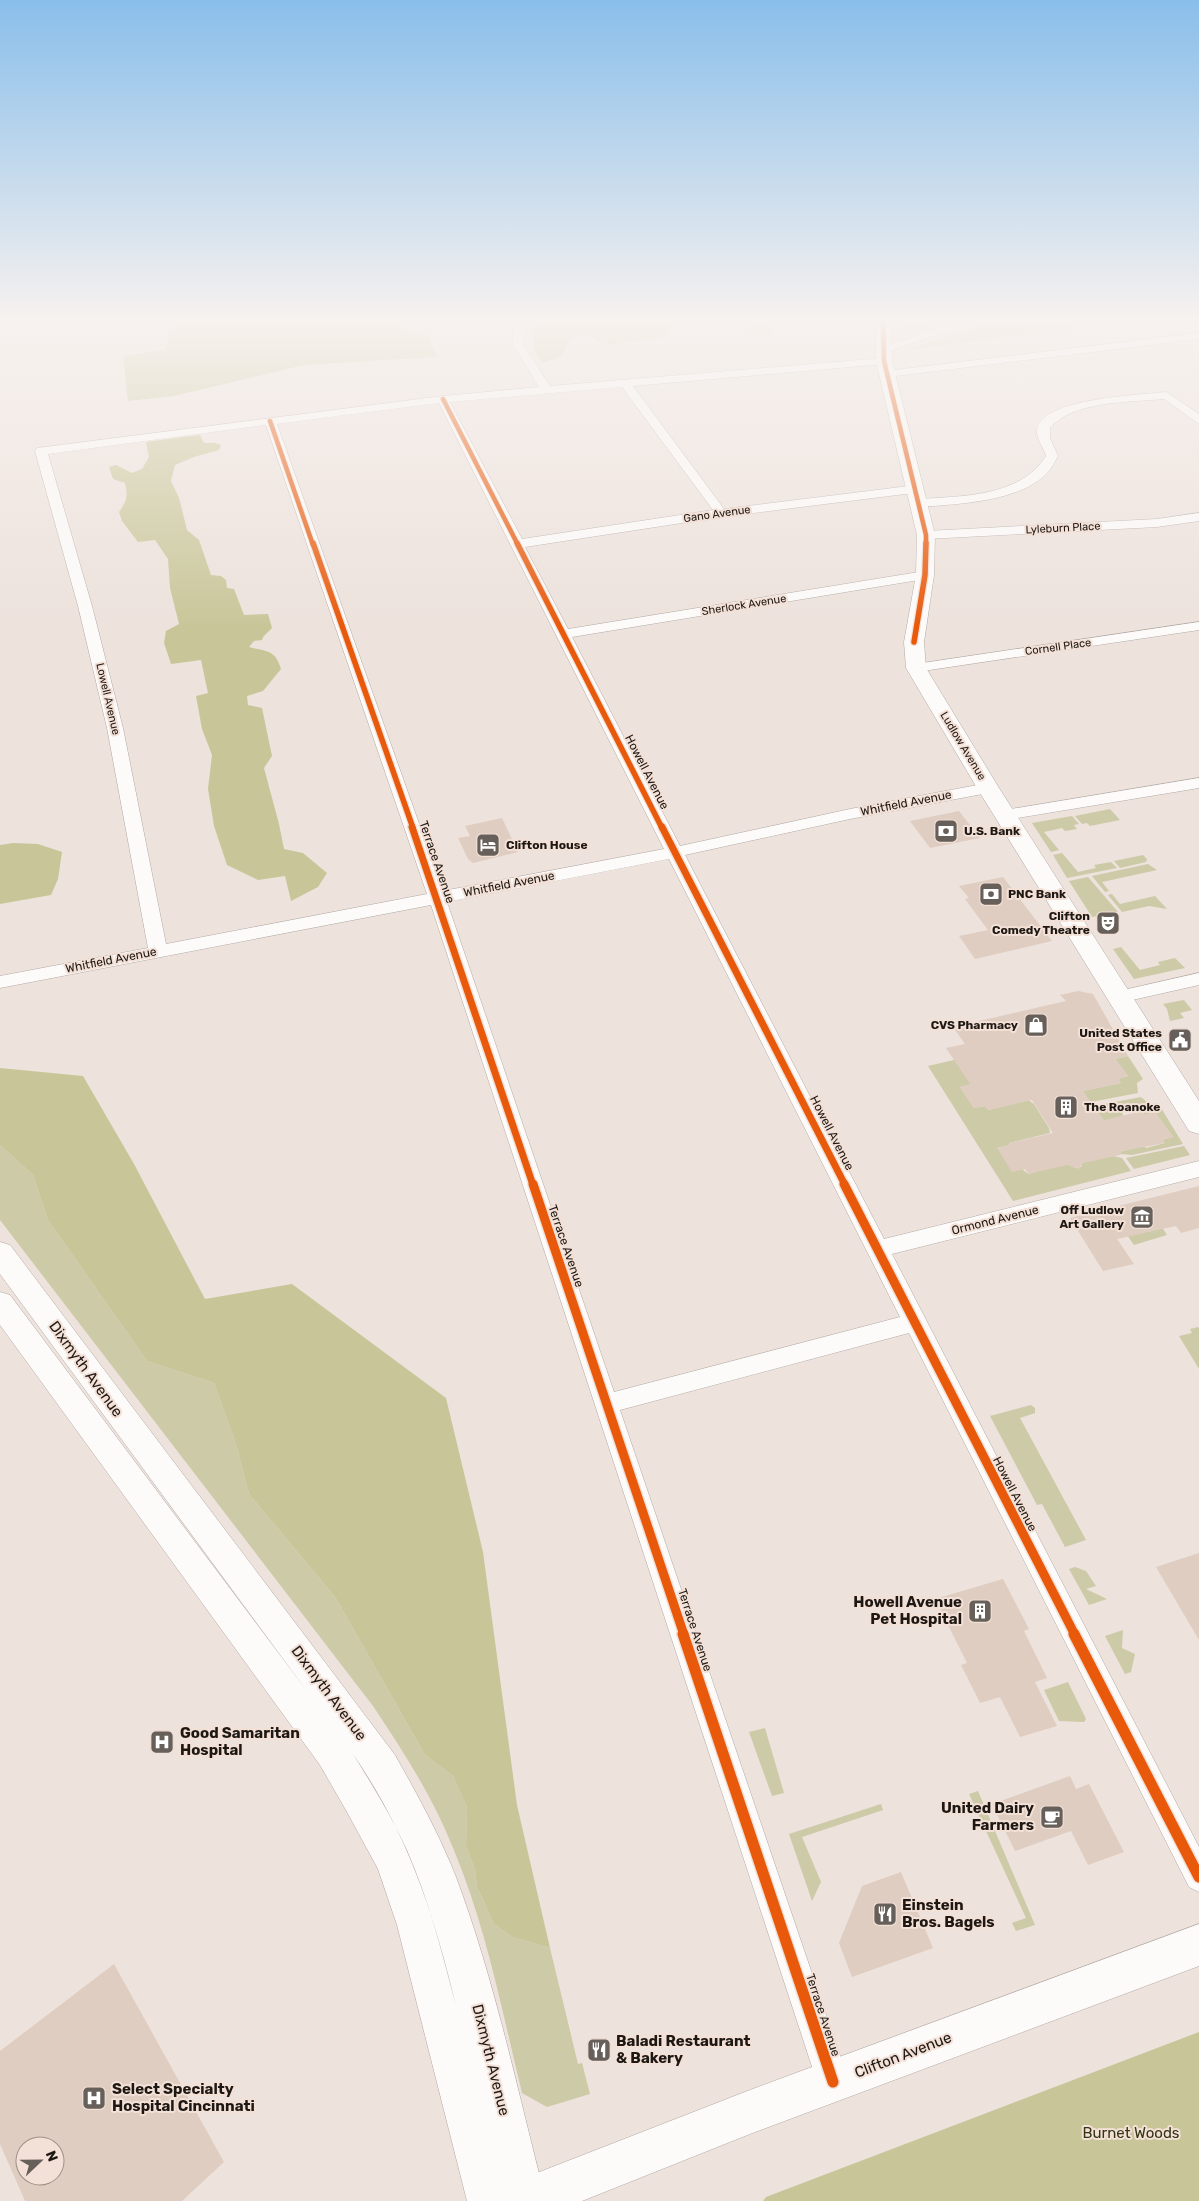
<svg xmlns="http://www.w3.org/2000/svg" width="1199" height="2201" viewBox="0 0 1199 2201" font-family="Rubik,sans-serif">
<rect width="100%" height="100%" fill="#ede2dc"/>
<path fill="#cdcaa7" d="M 900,319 L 952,319 L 904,335 Z
M 982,319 L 1139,319 L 908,350 L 975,327 Z
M 1110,809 L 1120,820 L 1090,826 L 1087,823 L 1082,824 L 1075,816 Z
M 1072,816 L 1079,824 L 1074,825 L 1077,829 L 1065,831 L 1062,828 L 1044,832 L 1059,850 L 1051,852 L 1032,823 Z
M 1062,853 L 1078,872 L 1096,868 L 1094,865 L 1111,862 L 1117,868 L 1067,878 L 1053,855 Z
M 1143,855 L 1147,859 L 1146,862 L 1120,868 L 1114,861 Z
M 1148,864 L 1157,870 L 1102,882 L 1109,891 L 1105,892 L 1092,876 Z
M 1088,877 L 1118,912 L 1092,917 L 1069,881 Z
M 1112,894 L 1120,904 L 1155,896 L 1167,909 L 1149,906 L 1122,912 L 1108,895 Z
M 1121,947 L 1140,970 L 1160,965 L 1158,962 L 1175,958 L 1185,968 L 1134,979 L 1113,949 Z
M 1184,1000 L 1192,1010 L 1180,1013 L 1184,1018 L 1170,1021 L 1167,1009 L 1163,1004 Z
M 1001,1049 L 973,1084 L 960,1087 L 974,1108 L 985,1106 L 988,1110 L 1028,1100 L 1034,1104 L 1049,1128 L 1050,1133 L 1009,1143 L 1010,1145 L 997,1148 L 1028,1174 L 1068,1163 L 1075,1168 L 1081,1167 L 1082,1163 L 1113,1156 L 1122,1158 L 1131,1171 L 1013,1201 L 928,1066 Z
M 1128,1056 L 1143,1079 L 1137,1083 L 1138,1093 L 1091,1102 L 1078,1092 L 1121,1083 L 1118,1079 L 1128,1076 L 1115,1059 Z
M 1141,1097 L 1148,1103 L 1158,1103 L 1183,1144 L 1132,1155 L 1120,1154 L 1119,1152 L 1144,1146 L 1146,1148 L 1165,1143 L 1162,1140 L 1173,1137 L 1155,1112 L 1145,1115 L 1135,1106 L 1122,1110 L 1123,1116 L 1099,1122 L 1094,1106 Z
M 0,1145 L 33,1175 L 48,1220 L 147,1361 L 214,1383 L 236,1444 L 249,1494 L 335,1597 L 425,1755 L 453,1776 L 467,1808 L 466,1846 L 475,1870 L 477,1887 L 494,1924 L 512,1937 L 550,1948 L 578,2064 L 582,2063 L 590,2094 L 547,2107 L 522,2093 C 502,2011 486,1926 453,1848 C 433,1797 403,1751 373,1706 L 0,1220 Z
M 1184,1146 L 1190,1155 L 1134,1169 L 1126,1158 Z
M 1109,1209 L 1163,1229 L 1167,1235 L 1134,1245 Z
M 1198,1327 L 1199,1328 L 1199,1369 L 1179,1336 L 1192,1333 L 1190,1329 Z
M 1031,1405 L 1035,1408 L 1035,1413 L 1020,1418 L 1086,1540 L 1065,1547 L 1042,1504 L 1037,1505 L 990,1416 Z
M 1075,1567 L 1086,1571 L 1096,1586 L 1086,1589 L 1107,1599 L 1089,1605 L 1069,1569 Z
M 1123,1630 L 1122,1648 L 1135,1654 L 1131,1672 L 1125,1674 L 1105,1636 Z
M 1068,1682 L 1086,1719 L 1084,1722 L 1059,1721 L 1044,1690 Z
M 765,1728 L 784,1793 L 772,1796 L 749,1732 Z
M 978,1791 L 1035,1925 L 1016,1931 L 1012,1923 L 1026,1918 L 969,1794 Z
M 881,1804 L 883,1810 L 802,1837 L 821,1882 L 812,1901 L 789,1834 Z"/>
<path fill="#c8c699" d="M 173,319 L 398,319 L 403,330 L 429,336 L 437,357 L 304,365 L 174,396 L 128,401 L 123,356 L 165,350 Z
M 534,319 L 765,319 L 773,335 L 742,326 L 676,324 L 661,338 L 606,345 L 584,334 L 570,339 L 562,356 L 542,363 L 533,347 Z
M 200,435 L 204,443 L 215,443 L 221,445 L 219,450 L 194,457 L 175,465 L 171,481 L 179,498 L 187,530 L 199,540 L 211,575 L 221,576 L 226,580 L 227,588 L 234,589 L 244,615 L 268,614 L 272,628 L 263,637 L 262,640 L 254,641 L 249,647 C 267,652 275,649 281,669 L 263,691 L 247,696 L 248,705 L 262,708 L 272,756 L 264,768 L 279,824 L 284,849 L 303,853 L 327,873 L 318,887 L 291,901 L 285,876 L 258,880 L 227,865 L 214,826 L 208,789 L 212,755 L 202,729 L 196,696 L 208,693 L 201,660 L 171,664 L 164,643 L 166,631 L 179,624 L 170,588 L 168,559 L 155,540 L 138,542 L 122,521 L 119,512 C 127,501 128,496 125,483 L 113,479 L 109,467 L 116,465 L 132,473 L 142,469 L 149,457 L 146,442 Z
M 13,843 L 38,844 L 62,852 L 58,879 L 51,895 L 0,904 L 0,845 Z
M 0,1068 L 83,1076 L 134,1164 L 205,1299 L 292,1284 L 446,1398 L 483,1552 L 517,1805 L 550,1948 L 512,1937 L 494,1924 L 477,1887 L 475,1870 L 466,1846 L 467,1808 L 453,1776 L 425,1755 L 335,1597 L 249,1494 L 236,1444 L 214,1383 L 147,1361 L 48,1220 L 33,1175 L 0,1145 Z
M 1199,2032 L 1199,2201 L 763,2201 L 766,2197 Z"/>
<path fill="#dfcdc1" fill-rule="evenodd" d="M 959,811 L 980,838 L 930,848 L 910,821 Z
M 502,818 L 518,852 L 473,863 L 468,859 L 458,838 L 470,836 L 465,826 Z
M 1003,877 L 1052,941 L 975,959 L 959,936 L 988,930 L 965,899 L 969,898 L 959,886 Z
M 1078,991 L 1093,994 L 1128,1056 L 1115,1059 L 1128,1076 L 1118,1079 L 1121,1083 L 1083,1091 L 1104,1120 L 1142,1111 L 1145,1115 L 1155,1112 L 1173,1137 L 1162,1140 L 1165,1143 L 1122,1151 L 1120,1155 L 1082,1163 L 1079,1169 L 1067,1165 L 1028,1174 L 1025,1169 L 1012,1172 L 997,1148 L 1010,1145 L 1009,1143 L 1053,1133 L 1032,1100 L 988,1110 L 985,1106 L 974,1108 L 960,1087 L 970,1084 L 946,1048 L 965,1044 L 953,1027 L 1066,1001 L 1060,995 Z
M 1199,1186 L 1199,1228 L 1181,1233 L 1176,1226 L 1117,1239 L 1134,1264 L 1103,1271 L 1070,1218 Z
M 1199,1553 L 1199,1640 L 1156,1567 Z
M 1003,1579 L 1029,1629 L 1024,1631 L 1047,1678 L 1035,1682 L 1057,1726 L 1020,1737 L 1000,1697 L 980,1703 L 961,1665 L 967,1663 L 935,1599 Z
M 1070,1776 L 1076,1789 L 1089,1784 L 1124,1852 L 1088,1865 L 1071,1831 L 1015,1851 L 992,1804 Z
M 901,1872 L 933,1948 L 852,1977 L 839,1943 L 862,1886 Z
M 114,1964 L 224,2162 L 182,2201 L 25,2201 L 0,2144 L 0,2051 ZM 25,2146 L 55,2146 L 55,2176 L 25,2176 Z"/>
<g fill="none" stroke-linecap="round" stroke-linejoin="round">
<g stroke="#b2a9a4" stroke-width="1">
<path id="minor" d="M 515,319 L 525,319 L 523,342 L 525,348 L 550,386 L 884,358 L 890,361 L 884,364 L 633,386 L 724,509 L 917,485 L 923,489 L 921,492 L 721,517 L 525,547 L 568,629 L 925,571 L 932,575 L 925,579 L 572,637 L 680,846 L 850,809 L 988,783 L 996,788 L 988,793 L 850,819 L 685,855 L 884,1239 L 1199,1161 L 1199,1177 L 892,1254 L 1199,1847 L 1199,1892 L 1189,1887 L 909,1333 L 620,1410 L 849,2082 L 844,2093 L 833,2098 L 822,2093 L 817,2082 L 431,905 L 0,988 L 0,976 L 148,948 L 107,728 L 78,606 L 35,451 L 37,448 L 443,396 L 539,387 L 515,348 L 513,342 ZM 622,387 L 713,510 L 522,539 L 450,402 ZM 439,403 L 664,849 L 443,891 L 277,424 ZM 266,425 L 427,894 L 166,944 L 123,728 L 92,606 L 48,454 ZM 669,859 L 900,1317 L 614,1392 L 447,902 Z
M 956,319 L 968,319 L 957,328 L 889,351 L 885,352 L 880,349 L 949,324 Z
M 1199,333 L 1199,339 L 887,377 L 881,374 L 887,371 Z
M 1166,392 L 1199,414 L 1199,424 L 1164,399 C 1132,402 1071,401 1050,428 L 1050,438 L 1058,456 C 1055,461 1052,468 1048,472 C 1021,502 958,504 920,507 L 914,503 L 920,499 C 963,496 1020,497 1046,456 C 1044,448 1036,439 1037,430 C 1041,398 1141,395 1166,392 Z
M 1199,513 L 1199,521 L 1157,527 L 926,539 L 919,535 L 926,531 L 1157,519 Z
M 1199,622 L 1199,630 L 916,672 L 909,668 L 916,664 Z
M 1199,778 L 1199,788 L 1005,820 L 999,819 L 997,815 L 999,811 L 1005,810 Z
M 1199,973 L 1199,985 L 1119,1003 L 1112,1001 L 1110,997 L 1112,993 L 1119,991 Z"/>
</g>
<g stroke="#b2a9a4" stroke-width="1">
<path id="tertiary" d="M 0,1242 L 10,1245 L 395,1755 C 417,1794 439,1834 456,1877 C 495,1981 518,2093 546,2201 L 467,2201 L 397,1925 L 378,1869 L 347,1812 L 320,1765 L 0,1325 L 0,1292 L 10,1295 L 309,1694 L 0,1274 ZM 353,1754 C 406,1830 435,1916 456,2006 C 442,1953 429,1900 407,1850 C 392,1817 372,1785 353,1754 Z"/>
</g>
<g stroke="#b2a9a4" stroke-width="1">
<path id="secondary" d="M 876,319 L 890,319 L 892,361 L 935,535 L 934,575 L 924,642 L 926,668 L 999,788 L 1199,1101 L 1199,1134 L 1189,1131 L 977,788 L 906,668 L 904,642 L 916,575 L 917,535 L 876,361 Z
M 1199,1924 L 1199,1966 L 750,2134 L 582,2201 L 501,2201 L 508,2185 L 524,2178 L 750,2090 Z"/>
</g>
<use href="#minor" fill="#fcfbfa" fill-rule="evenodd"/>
<use href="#tertiary" fill="#fcfbfa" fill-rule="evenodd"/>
<use href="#secondary" fill="#fcfbfa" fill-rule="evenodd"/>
<g stroke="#f3e0d6" stroke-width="6">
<path id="cycleway-far4" d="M 883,319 L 884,361 L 926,535 L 926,545
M 443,399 L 518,545
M 270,421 L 313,545"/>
</g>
<g stroke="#f3e0d6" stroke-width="8">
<path id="cycleway-far3" d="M 313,543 L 413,828
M 517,543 L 662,828
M 914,642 L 925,575 L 926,543"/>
</g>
<g stroke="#f3e0d6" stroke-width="10">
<path id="cycleway-far2" d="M 412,827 L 533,1185
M 662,827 L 845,1185"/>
</g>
<g stroke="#f3e0d6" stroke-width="12">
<path id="cycleway-far1" d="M 533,1184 L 684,1635
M 844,1184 L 1075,1635"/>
</g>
<g stroke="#f3e0d6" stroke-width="14">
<path id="cycleway" d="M 683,1634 L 833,2082
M 1074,1634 L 1199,1877"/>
</g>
<use href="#cycleway-far4" stroke="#e8590c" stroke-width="4.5"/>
<use href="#cycleway-far3" stroke="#e8590c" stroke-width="5.5"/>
<use href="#cycleway-far2" stroke="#e8590c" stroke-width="7"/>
<use href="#cycleway-far1" stroke="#e8590c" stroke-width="9"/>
<use href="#cycleway" stroke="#e8590c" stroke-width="11"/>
</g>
<linearGradient id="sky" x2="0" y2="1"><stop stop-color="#89beea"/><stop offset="0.51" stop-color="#f7f2ef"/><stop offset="1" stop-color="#f7f2ef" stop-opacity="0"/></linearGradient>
<rect width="1199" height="627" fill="url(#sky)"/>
<defs>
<g id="bank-square" transform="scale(1.25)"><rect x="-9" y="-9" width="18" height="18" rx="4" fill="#665f5a" stroke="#f3e0d6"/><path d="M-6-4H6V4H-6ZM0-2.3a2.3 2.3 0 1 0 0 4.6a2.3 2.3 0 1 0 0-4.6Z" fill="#fff"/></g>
<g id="hotel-square" transform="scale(1.25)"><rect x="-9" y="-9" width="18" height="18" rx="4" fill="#665f5a" stroke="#f3e0d6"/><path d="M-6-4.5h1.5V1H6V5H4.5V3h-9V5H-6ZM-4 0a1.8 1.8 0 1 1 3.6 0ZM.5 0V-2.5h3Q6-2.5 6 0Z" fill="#fff"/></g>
<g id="theatre-square" transform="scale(1.25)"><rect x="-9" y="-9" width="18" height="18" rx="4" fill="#665f5a" stroke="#f3e0d6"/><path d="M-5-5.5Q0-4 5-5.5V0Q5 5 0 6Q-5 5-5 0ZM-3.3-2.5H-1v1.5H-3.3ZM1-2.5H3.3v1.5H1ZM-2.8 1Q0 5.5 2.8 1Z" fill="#fff"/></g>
<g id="shop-square" transform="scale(1.25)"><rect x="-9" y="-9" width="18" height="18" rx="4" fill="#665f5a" stroke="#f3e0d6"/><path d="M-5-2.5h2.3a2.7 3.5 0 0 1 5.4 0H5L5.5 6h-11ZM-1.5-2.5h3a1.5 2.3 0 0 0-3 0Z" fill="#fff"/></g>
<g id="civic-square" transform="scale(1.25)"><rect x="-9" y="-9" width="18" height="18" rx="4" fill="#665f5a" stroke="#f3e0d6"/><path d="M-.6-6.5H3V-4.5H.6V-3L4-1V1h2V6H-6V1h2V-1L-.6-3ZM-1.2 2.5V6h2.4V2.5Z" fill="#fff"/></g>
<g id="building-square" transform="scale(1.25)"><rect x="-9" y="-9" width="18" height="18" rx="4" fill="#665f5a" stroke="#f3e0d6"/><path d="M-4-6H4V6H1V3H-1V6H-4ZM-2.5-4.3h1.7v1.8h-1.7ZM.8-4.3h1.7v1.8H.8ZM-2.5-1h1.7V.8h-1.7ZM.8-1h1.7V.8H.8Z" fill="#fff"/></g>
<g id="museum-square" transform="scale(1.25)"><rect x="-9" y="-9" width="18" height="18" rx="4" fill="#665f5a" stroke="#f3e0d6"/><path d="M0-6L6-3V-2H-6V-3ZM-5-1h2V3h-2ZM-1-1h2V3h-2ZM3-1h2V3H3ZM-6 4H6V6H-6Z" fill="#fff"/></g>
<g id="hospital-square" transform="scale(1.25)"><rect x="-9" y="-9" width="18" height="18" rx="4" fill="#665f5a" stroke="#f3e0d6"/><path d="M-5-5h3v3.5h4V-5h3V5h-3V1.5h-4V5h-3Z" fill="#fff"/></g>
<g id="cafe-square" transform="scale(1.25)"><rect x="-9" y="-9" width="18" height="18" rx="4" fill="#665f5a" stroke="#f3e0d6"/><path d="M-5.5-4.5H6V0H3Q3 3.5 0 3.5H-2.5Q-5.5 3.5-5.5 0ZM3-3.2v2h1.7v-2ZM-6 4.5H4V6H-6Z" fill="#fff"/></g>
<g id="restaurant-square" transform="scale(1.25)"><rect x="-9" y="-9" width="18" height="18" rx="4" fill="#665f5a" stroke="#f3e0d6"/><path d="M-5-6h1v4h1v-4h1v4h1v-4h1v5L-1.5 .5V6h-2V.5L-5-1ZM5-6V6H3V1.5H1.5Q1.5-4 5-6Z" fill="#fff"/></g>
</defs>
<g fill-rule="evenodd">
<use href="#bank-square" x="946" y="831"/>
<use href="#hotel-square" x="488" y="845"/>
<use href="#bank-square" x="991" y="894"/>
<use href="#theatre-square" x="1108" y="923"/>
<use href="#shop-square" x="1036" y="1025"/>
<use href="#civic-square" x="1180" y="1040"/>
<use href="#building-square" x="1066" y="1107"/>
<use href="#museum-square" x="1142" y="1217"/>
<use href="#building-square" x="980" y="1611"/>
<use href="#hospital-square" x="162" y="1742"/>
<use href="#cafe-square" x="1052" y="1817"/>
<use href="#restaurant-square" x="885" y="1914"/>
<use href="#restaurant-square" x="599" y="2050"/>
<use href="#hospital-square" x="94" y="2098"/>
</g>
<g text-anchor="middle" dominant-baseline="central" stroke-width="4" stroke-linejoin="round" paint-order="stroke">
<g font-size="11" fill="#1e1814" stroke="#f3e0d6">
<text transform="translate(717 514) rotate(-8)">Gano Avenue</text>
<text transform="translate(1063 528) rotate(-3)">Lyleburn Place</text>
<text transform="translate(744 605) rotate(-9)">Sherlock Avenue</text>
<text transform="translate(1058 647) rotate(-8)">Cornell Place</text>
<text transform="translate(108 699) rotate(77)">Lowell Avenue</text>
<text transform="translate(963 746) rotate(59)">Ludlow Avenue</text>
</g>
<g font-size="12" fill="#1e1814" stroke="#f3e0d6">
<text transform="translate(647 772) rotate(63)">Howell Avenue</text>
<text transform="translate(906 803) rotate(-11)">Whitfield Avenue</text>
<text transform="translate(437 862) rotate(71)">Terrace Avenue</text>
<text transform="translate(509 884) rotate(-11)">Whitfield Avenue</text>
<text transform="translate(111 960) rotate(-11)">Whitfield Avenue</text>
<text transform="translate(832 1133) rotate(63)">Howell Avenue</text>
<text transform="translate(995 1220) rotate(-14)">Ormond Avenue</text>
<text transform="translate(566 1246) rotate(71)">Terrace Avenue</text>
<text transform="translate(1015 1494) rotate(63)">Howell Avenue</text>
<text transform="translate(695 1630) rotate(72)">Terrace Avenue</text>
<text transform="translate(823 2015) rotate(72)">Terrace Avenue</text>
</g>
<g font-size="12" font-weight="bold" fill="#1e1814" stroke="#f3e0d6" text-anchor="start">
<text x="964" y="831">U.S. Bank</text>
<text x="506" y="845">Clifton House</text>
<text x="1008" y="894">PNC Bank</text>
<text x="1090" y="916" text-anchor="end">Clifton<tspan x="1090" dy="14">Comedy Theatre</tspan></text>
<text x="1018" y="1025" text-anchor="end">CVS Pharmacy</text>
<text x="1162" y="1033" text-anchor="end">United States<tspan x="1162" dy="14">Post Office</tspan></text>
<text x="1084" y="1107">The Roanoke</text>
<text x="1124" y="1210" text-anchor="end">Off Ludlow<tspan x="1124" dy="14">Art Gallery</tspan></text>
</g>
<g font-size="15" fill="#1e1814" stroke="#f3e0d6">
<text transform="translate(86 1369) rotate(54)">Dixmyth Avenue</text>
<text transform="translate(329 1693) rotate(53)">Dixmyth Avenue</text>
<text transform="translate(903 2055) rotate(-21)">Clifton Avenue</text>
<text transform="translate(491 2060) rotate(76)">Dixmyth Avenue</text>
</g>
<g font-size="15" font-weight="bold" fill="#1e1814" stroke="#f3e0d6" text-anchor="start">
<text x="962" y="1602" text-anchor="end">Howell Avenue<tspan x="962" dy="17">Pet Hospital</tspan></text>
<text x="180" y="1733">Good Samaritan<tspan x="180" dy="17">Hospital</tspan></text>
<text x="1034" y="1808" text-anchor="end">United Dairy<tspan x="1034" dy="17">Farmers</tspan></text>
<text x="902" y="1905">Einstein<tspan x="902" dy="17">Bros. Bagels</tspan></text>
<text x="616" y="2041">Baladi Restaurant<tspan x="616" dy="17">&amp; Bakery</tspan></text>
<text x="112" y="2089">Select Specialty<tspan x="112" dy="17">Hospital Cincinnati</tspan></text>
</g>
<g font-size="15" fill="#333513" stroke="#f3e0d6">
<text x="1131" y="2133">Burnet Woods</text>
</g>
</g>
<g transform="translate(40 2161) rotate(68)"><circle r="24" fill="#f3e0d6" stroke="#9e9088"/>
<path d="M0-4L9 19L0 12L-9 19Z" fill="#665f5a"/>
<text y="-8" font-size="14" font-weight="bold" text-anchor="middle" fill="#1e1814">N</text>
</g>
</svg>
